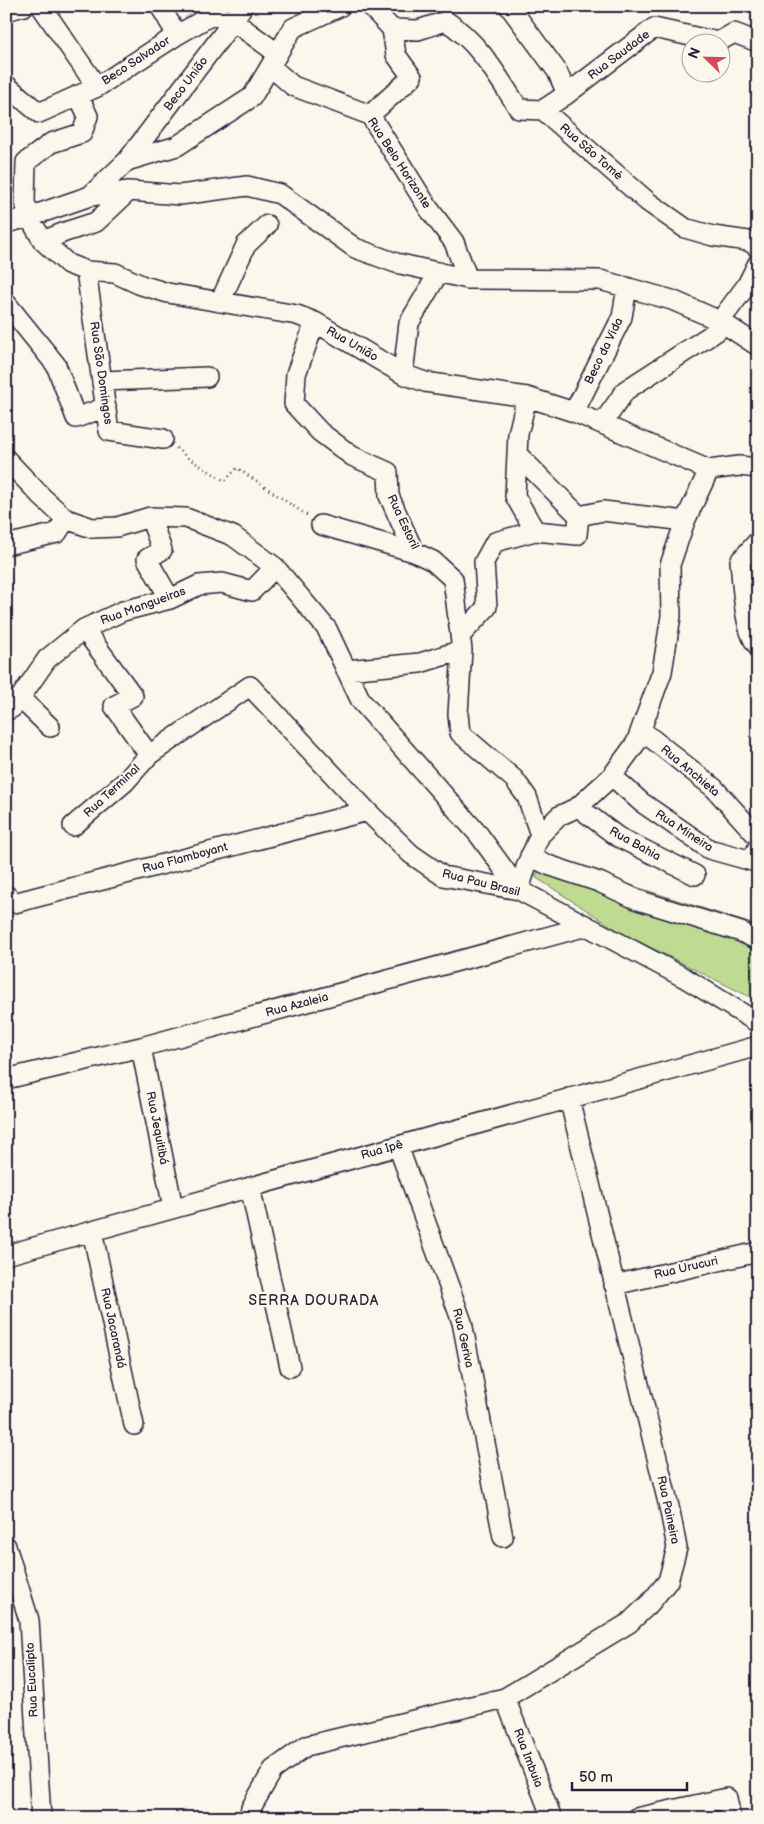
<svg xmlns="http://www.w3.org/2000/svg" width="764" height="1824" viewBox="0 0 764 1824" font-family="'Balsamiq Sans',sans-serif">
<rect width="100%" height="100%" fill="#fbf7ec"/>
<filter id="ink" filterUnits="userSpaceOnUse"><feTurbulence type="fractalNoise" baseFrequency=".02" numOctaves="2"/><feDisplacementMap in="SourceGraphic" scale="10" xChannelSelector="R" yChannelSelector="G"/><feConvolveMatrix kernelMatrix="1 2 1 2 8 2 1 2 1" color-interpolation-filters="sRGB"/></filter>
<g filter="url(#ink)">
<path fill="#bfdb92" stroke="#707e66" d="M 546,858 L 758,926 L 758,1001 L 622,933 L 535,877 Z"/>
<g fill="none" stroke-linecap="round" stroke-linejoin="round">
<g stroke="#22223b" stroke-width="22">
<path id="minor" d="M 41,6 L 97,87
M 160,6 L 177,35
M 370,6 L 392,29 L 418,30 L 446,21 C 479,42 498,77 519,109 L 543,110
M 509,6 L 557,71 L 567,94 L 543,110
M 6,11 L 24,6
M 271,67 L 293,86 L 370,115 L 429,209 L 454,242 L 468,279
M 6,85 L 39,113 L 97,87 L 177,35 L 212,15 L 233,21 L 277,53
M 567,94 L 654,28 L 718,42 L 734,33 L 758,42
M 78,95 L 88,116 L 82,133 L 51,143 L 26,162 L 25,202 L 29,217 L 90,196 L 127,161 L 233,21 L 243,6
M 543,110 L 648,202 L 685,228 L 713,236 L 748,241 L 755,245 L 758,248
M 370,115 L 412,77 L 396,55 L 392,29
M 127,161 L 177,146 L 252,97 L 293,28 L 341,6
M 90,196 L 129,191 L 180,195 L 247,186 L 280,194 L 355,248 L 396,263 L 468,279 L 600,280 L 672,300 L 720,321 L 758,346
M 6,223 L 29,217 L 43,241 L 68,264 L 86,271 L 115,273 L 141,285 L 168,293 L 297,315 L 315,322 L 403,374 L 425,382 L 527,397 L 574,412 L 709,470
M 43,241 L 65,232 L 96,222 L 129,191
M 86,271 L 109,431 L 163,439
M 220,302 L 246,245 L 267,225
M 6,303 L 56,365 L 76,418 L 106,407
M 315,322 L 296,374 L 294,404 L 320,432 L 352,456 L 388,472 L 389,496 L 414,552 L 433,561 L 453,579 L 462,650 L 458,714 L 460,733 L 514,779 L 527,797 L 540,835
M 403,374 L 409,323 L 439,272
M 103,381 L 207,377
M 574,412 L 622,317 L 627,287
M 602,424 L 626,390 L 717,331 L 720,321 L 747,285 L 758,263
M 517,454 L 579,516
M 6,459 L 42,497 L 66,519 L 92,528 L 117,527 L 150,517 L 186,518 L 233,536 L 275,567 L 327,629 L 361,701 L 479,835 L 519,890
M 709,470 L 739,466 L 758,468
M 150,517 L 162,550 L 147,559 L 170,599
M 321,525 L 414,552
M 535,531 L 577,535 L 579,516 L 603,511 L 685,521
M 758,541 L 740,561 C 742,580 744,634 758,646
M 6,545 L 57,533 L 66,519
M 84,629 L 133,696 L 114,706 L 149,755
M 460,636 L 487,607 L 484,562 L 495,542 L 535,531 L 515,496 L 518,434 L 527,397
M 346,670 L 420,663 L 462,650
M 20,698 L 50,727
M 6,711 L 12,708 L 20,698 L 47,659 L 84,629 L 123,611 L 170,599 L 199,585 L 222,583 L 252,591 L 275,567
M 641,730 L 714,788 L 758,837
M 612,776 L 641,802 L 709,849 L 752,861 L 758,847
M 578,807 L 618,837 L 695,875
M 73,826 L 125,782 L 149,755 L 250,686 L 367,811 L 411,854 L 443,876 L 519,890 L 685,978 L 758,1023
M 530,856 L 548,865 L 599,882 L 638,900 L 741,932 L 758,940
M 519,890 L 527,864 L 540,835 L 559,816 L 578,807 L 612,776 L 636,743 L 662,672 L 671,616 L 670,565 L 685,521 L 709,470
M 6,895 L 14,903 L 367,811
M 141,1047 L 173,1208
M 6,1079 L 141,1047 L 587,926
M 398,1146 L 462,1322 L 503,1537
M 250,1187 L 290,1367
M 92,1231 L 134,1425
M 6,1255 L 758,1046
M 614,1285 L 758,1252
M 6,1546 L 29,1620 L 41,1818
M 505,1698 L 552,1818
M 249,1818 L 251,1808 L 273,1770 L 306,1746 L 505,1698 L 629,1623 L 650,1603 L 668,1581 L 677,1548 L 670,1511 L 569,1098
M 636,1818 L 727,1798 L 731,1818"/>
</g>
<path stroke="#22223b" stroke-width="2.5" stroke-dasharray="1 4" stroke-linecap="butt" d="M 176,448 L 188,458 L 225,481 L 237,468 L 308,516"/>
<use href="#minor" stroke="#fbf7ec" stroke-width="19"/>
</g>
</g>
<g text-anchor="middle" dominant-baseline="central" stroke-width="4.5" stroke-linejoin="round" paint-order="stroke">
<g font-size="12" fill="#22223b" stroke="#fbf7ec">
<text transform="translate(619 55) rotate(-37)">Rua Saudade</text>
<text transform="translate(136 61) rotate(-33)">Beco Salvador</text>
<text transform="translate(186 84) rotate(-53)">Beco União</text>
<text transform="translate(591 152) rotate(41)">Rua São Tomé</text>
<text transform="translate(399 163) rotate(57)">Rua Belo Horizonte</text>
<text transform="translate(352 344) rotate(30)">Rua União</text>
<text transform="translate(604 351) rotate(-64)">Beco da Vida</text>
<text transform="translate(101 373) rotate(82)">Rua São Domingos</text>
<text transform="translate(403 522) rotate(65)">Rua Estoril</text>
<text transform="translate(143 606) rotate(-20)">Rua Mangueiras</text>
<text transform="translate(690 771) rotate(40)">Rua Anchieta</text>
<text transform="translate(112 791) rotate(-43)">Rua Terminal</text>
<text transform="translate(684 831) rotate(33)">Rua Mineira</text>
<text transform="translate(635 844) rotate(29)">Rua Bahia</text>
<text transform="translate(185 858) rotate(-15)">Rua Flamboyant</text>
<text transform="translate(481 883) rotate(14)">Rua Pau Brasil</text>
<text transform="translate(297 1005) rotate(-15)">Rua Azaleia</text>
<text transform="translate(157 1128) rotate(79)">Rua Jequitibá</text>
<text transform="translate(382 1150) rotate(-16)">Rua Ipê</text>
<text transform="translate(686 1268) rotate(-13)">Rua Urucuri</text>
<text transform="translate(113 1328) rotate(78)">Rua Jacarandá</text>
<text transform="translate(463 1338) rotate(77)">Rua Geriva</text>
<text transform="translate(668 1510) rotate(78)">Rua Paineira</text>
<text transform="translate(32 1680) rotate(-93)">Rua Eucalipto</text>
<text transform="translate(528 1758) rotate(69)">Rua Imbuia</text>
</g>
<g font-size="14" letter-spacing="1" fill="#22223b" stroke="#fbf7ec">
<text x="314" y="1300">SERRA DOURADA</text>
</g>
</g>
<rect width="764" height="1824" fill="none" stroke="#fbf7ec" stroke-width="25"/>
<rect x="12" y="12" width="739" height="1799" fill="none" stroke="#22223b" stroke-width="2" filter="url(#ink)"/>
<g transform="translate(706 58) rotate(293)"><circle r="24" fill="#fbf7ec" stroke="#a4a2a5"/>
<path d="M0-4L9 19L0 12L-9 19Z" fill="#d1495b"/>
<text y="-8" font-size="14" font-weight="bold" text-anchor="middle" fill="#22223b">N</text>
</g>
<path d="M572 1782v8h115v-8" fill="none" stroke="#22223b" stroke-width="2.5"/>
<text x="579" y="1782" font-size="15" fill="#22223b" stroke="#fbf7ec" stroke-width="4" paint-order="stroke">50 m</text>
</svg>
